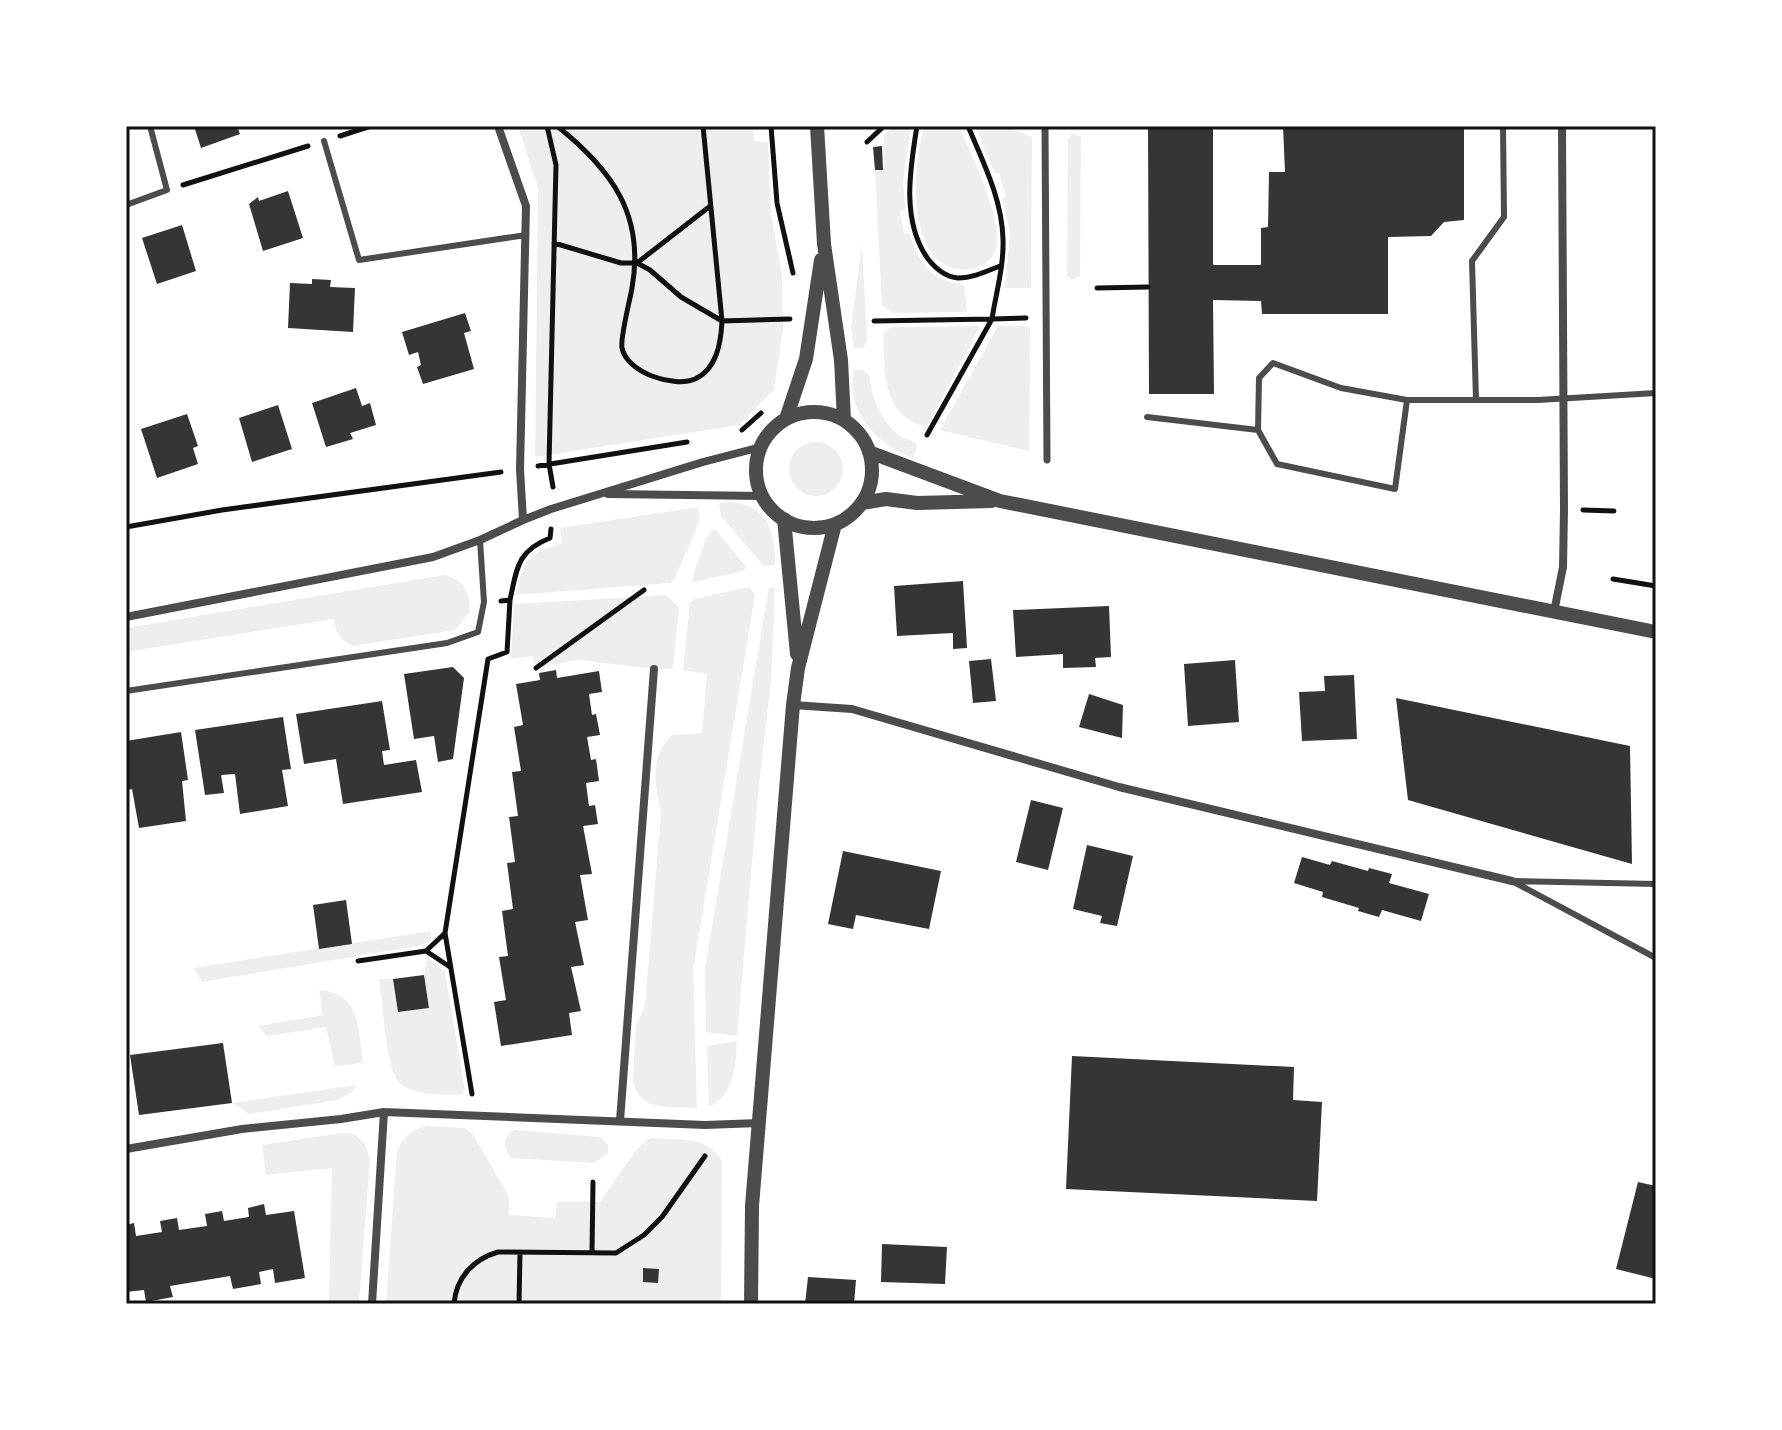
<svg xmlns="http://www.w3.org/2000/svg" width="1782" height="1430" viewBox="0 0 1782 1430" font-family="'Fira Sans Condensed',sans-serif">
<rect width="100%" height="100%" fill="#fff"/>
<path fill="#eee" d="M 518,126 L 753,126 L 754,141 L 768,142 L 771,213 L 782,275 L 783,329 L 774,390 L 739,425 L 535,457 L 538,188 Z
M 894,126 L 911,126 L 903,180 L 905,209 L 900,211 L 904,234 L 909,233 C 921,266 928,278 964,285 L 967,312 L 893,313 L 882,305 L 875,171 L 884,170 L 884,135 Z
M 924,126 L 959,126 C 971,154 1000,213 997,243 C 993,276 946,277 931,252 C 909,216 915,165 924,126 Z
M 975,126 C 994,126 1016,127 1032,138 L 1031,288 L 1005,288 L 1010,232 L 1002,198 L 1006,197 L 999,173 L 995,174 Z
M 1072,133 L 1081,137 L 1080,276 L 1072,280 L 1067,276 L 1068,139 Z
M 862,244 L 867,341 L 863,348 L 854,348 L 851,328 Z
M 980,326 L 927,427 C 881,416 885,371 883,333 L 893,327 Z
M 998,326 L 1025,326 L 1030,329 L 1029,451 L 940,430 Z
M 853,370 L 863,370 L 869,375 C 872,397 880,421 899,435 C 905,439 911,440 917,444 L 914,458 C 888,450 864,429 855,402 C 851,392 853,380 853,370 Z
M789 469a27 27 0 1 1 54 0a27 27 0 1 1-54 0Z
M 730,502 C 769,506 775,531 775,565 L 764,566 L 721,516 L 719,503 Z
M 698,507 L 700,520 L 675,578 L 670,583 L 516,595 C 523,560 528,552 562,543 L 560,528 Z
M 712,530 L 716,530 L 746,567 L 743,571 L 694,582 L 692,579 L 706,538 Z
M 444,575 C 464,579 470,592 470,611 L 455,630 L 353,646 C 340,641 337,632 333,619 L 126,652 L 126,628 Z
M 749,587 L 755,595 L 693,970 L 697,1108 C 672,1107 639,1112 633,1081 L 636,1025 L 645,1006 L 661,812 C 654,784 650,756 672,735 L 702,733 L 707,674 L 683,670 L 690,603 L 694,599 Z
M 769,587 L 775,587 L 771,681 L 758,794 L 737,1036 L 706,1032 L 705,968 Z
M 666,595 L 679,607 L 673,669 L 646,668 L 578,660 L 536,668 L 533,656 L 511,659 L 514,604 Z
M 431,931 L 431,940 L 423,945 L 202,982 L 193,968 Z
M 427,957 L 445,972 L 465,1090 L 461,1095 C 443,1094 415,1097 400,1083 C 385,1069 383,1002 379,979 L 393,979 L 398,1012 L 429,1008 L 424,975 Z
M 319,990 C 362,993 358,1031 363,1063 L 335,1066 L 326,1027 L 267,1036 L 258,1026 L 323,1015 Z
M 737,1041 C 735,1067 736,1093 709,1107 L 707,1046 Z
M 357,1085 L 353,1091 L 338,1100 L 249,1114 L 232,1103 Z
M 427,1126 L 464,1128 L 473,1134 L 509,1197 L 509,1215 L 555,1218 L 557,1202 L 600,1202 L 637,1149 L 650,1138 C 677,1140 707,1135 722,1161 L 721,1304 L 386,1304 L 397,1151 C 404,1136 411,1130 427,1126 Z
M 515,1130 L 600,1137 L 608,1145 L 608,1153 L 595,1163 L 511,1158 C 503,1147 502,1137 515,1130 Z
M 342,1133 L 354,1134 L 365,1144 L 370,1159 L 359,1304 L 329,1304 L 332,1168 L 266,1175 L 262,1145 Z"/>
<path fill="#353535" d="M 194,126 L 237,126 L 240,134 L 201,148 Z
M 1148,126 L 1213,126 L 1213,265 L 1261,265 L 1261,228 L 1268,227 L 1269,172 L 1285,172 L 1283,126 L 1464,126 L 1464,220 L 1444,222 L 1431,236 L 1388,237 L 1388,314 L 1262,314 L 1261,301 L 1213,300 L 1214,394 L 1149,394 Z
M 882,146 L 883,170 L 875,170 L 873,147 Z
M 288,191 L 303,238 L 263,251 L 249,204 L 258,197 L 259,201 Z
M 182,225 L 196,271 L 157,284 L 142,238 Z
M 312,279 L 331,280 L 330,287 L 355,288 L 353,332 L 288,328 L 290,283 L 312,284 Z
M 465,313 L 471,331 L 464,333 L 474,369 L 423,384 L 417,367 L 421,365 L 418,352 L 409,355 L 402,332 Z
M 356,388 L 362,406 L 370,403 L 376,425 L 350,433 L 353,439 L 326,447 L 312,403 Z
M 278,405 L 292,449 L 252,462 L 239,418 Z
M 187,414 L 198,446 L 193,448 L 198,464 L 157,478 L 141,429 Z
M 963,581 L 967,648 L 953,649 L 953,633 L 897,636 L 894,586 Z
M 1109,606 L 1111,657 L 1095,658 L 1096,667 L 1063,668 L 1063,654 L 1016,657 L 1013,610 Z
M 991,659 L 996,701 L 973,703 L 969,661 Z
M 1235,660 L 1239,722 L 1188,726 L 1184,664 Z
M 453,667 L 464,678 L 453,759 L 438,762 L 434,736 L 414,739 L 404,674 Z
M 556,670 L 557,678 L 599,671 L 602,692 L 589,694 L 592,715 L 596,714 L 600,735 L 587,737 L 591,760 L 596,759 L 599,781 L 586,783 L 589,806 L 595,805 L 598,824 L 583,826 L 592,874 L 580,875 L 588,920 L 575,922 L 584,965 L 571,967 L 581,1011 L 569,1013 L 572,1035 L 501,1046 L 494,1002 L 506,1000 L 499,957 L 508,956 L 502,911 L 513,909 L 507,863 L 515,862 L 509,817 L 518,816 L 512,772 L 521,771 L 514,727 L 523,725 L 516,684 L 540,680 L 539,673 Z
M 1354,675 L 1357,739 L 1302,741 L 1299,692 L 1325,691 L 1324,676 Z
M 1089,694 L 1123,705 L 1122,738 L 1079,727 Z
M 1396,698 L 1630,746 L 1632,864 L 1408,800 Z
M 382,701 L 390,750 L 382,751 L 384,765 L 416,760 L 422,792 L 343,804 L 336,759 L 304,764 L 296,714 Z
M 283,717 L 291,769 L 282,770 L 288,806 L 240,814 L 235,774 L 221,775 L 224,793 L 205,795 L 195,730 Z
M 181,732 L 188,780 L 182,781 L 186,821 L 139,828 L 132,789 L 126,790 L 126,741 Z
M 1031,800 L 1063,808 L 1048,870 L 1016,862 Z
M 1087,845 L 1133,856 L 1117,926 L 1100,923 L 1102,916 L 1073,909 Z
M 843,851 L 941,871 L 929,929 L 856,915 L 853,929 L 828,924 Z
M 1302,857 L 1330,865 L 1332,861 L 1368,871 L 1369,868 L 1392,874 L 1389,883 L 1429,894 L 1421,921 L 1382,910 L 1379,917 L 1358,911 L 1359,908 L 1322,897 L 1323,892 L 1294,883 Z
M 346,900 L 352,944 L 319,949 L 313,905 Z
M 424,975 L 429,1008 L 398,1012 L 393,979 Z
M 223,1043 L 232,1103 L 139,1115 L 130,1055 Z
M 1072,1056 L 1294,1067 L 1293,1100 L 1322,1102 L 1317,1201 L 1066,1189 Z
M 1638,1182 L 1656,1186 L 1656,1279 L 1616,1269 Z
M 264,1204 L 266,1215 L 294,1211 L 305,1278 L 275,1283 L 273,1269 L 259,1272 L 261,1284 L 233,1289 L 230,1276 L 170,1286 L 173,1297 L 146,1302 L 144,1290 L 126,1292 L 126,1225 L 134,1223 L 136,1236 L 162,1232 L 160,1221 L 177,1218 L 179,1230 L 207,1226 L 205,1214 L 222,1211 L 224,1221 L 249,1217 L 248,1208 Z
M 882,1244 L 947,1247 L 945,1284 L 881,1282 Z
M 643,1268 L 659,1269 L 658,1283 L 643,1282 Z
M 808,1277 L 856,1280 L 854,1304 L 805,1304 Z"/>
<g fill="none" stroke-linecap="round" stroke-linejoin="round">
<path stroke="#111" stroke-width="5" d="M 547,126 L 556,165 L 549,464 L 553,487
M 557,126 C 612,170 645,215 632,288 C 630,300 620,338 622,348 C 627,373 674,388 695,379 C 717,369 721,342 722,321 L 703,126
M 771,126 L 777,203 L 793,273
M 917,126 C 910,169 901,221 928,259 C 936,269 945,277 958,278 C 973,278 987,271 1000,266
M 340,136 L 371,126
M 867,142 L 884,126
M 183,185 L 308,146
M 554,243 L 621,263 L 637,263 L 650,270 L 681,297 L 722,321 L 790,319
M 637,263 L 709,207
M 1097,288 L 1148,287
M 874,321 L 992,319 C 996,293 1004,266 1003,239 C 1002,199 983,162 968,126
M 742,430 L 761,413
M 927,435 L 992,319 L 1026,318
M 538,466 L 687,442
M 1583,510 L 1614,511
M 126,527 L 222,510 L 501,472
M 1613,579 L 1656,586
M 510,600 C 517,568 517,551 550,538 L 551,529
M 536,668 L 644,590
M 444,934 L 426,951 L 450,967
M 358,961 L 426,951
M 472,1094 L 445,933 L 488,659 L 507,652 L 510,600 L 501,601
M 592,1253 L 593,1182
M 454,1304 C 456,1277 474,1259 498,1252 L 616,1253 L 644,1235 L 662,1217 L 705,1156
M 519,1304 L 520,1252"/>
<path stroke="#4c4c4c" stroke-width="6" d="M 324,141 L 359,260 L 526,235
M 126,205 L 167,190 L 150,126
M 1476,400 L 1472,261 L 1504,217 L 1503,126
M 1147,417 L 1258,430 L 1277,464 L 1395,489 L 1407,400
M 1258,430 L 1259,378 L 1273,363 L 1341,388 L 1407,400 L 1538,400 L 1656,393
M 126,691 L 447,643 L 478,632 L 484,602 L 480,540
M 1512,881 L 1656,958
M 1516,881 L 1656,884"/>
<path stroke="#4c4c4c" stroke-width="7" d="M 1045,126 L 1047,460"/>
<path stroke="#4c4c4c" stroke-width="8" d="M 498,126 L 526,206 L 520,469 L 523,520
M 608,494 L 763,496
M 1554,612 L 1563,567 L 1564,510 L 1562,126
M 126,617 L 433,557 L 480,540 L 523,520 L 551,509 L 703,462 L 761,447
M 793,705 L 852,709 L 1119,787 L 1512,881
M 620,1121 L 654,669
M 126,1149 L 242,1129 L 341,1119 L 384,1112 L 705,1125 L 759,1123
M 372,1304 L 384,1112"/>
<path stroke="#4c4c4c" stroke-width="14" d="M 817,126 L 824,244 L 841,360 L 844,420
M756 470a58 58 0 1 1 116 0a58 58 0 1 1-116 0Z
M 786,419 L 806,359 L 821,260
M 869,452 L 1000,501 L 1656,632
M 862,503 L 886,499 L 917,503 L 992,501
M 784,519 L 797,654
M 751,1304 L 752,1206 L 793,705 L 798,668 L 835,524"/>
</g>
<rect width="1782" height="1430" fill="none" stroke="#ffffff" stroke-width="256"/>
<rect x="128" y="128" width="1526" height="1174" fill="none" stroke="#111" stroke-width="3"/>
</svg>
